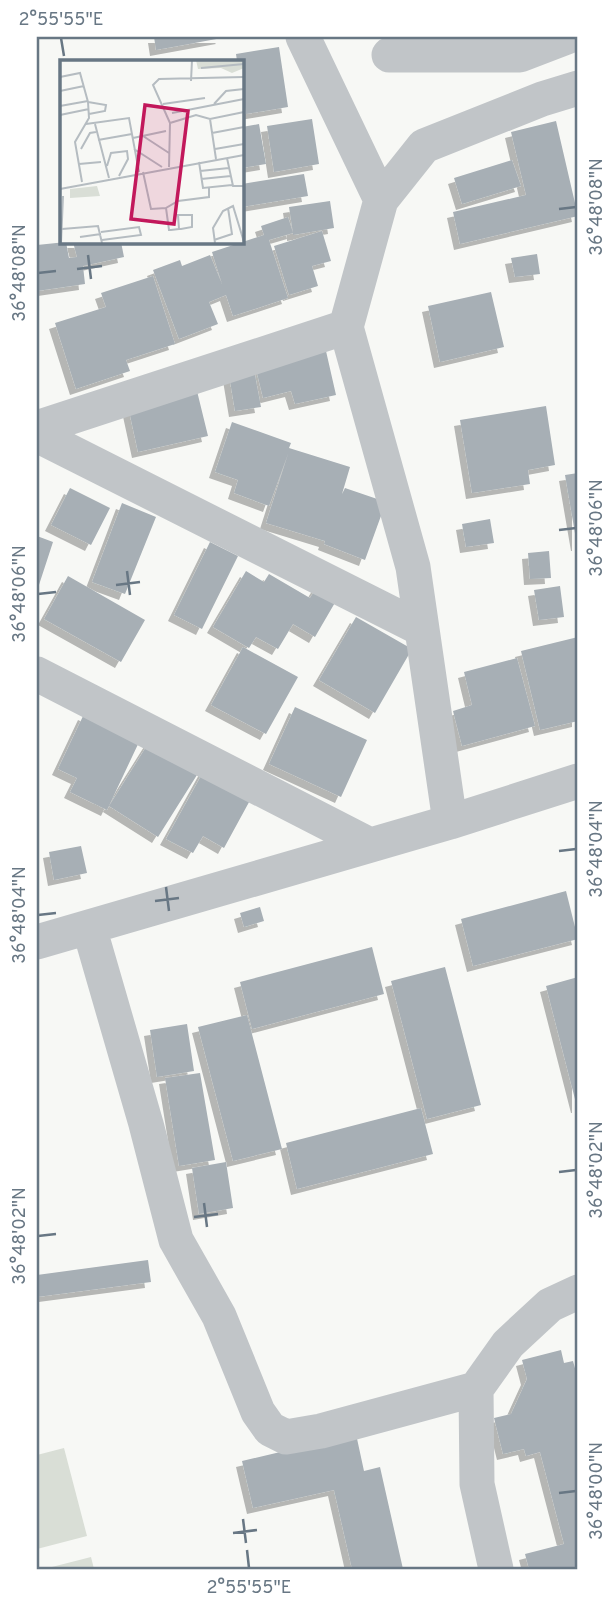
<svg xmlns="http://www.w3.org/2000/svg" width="615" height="1606" viewBox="0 0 615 1606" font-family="Overpass,sans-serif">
<defs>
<filter id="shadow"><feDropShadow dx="-6" dy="6" stdDeviation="0" flood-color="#0004"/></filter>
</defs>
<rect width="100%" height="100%" fill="#f7f8f5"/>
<path fill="#d9ded6" d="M 64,1448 L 87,1536 L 37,1549 L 37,1455 Z
M 91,1557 L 94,1569 L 44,1569 Z"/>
<path fill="#a7afb5" filter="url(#shadow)" d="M 154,37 L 221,37 L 222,38 L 156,50 Z
M 279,47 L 288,107 L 246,114 L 242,87 L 242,61 L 237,61 L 236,54 Z
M 312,119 L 319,164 L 274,172 L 267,126 Z
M 556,121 L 578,216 L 460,244 L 453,212 L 526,195 L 511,132 Z
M 259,124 L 266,164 L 242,168 L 242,127 Z
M 512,160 L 521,186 L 462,204 L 454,178 Z
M 304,174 L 308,196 L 242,207 L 242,184 Z
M 330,201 L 334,228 L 293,235 L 293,233 L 269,240 L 288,298 L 233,316 L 226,295 L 209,302 L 218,324 L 179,339 L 153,270 L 180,260 L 182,266 L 210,255 L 222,284 L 212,252 L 264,235 L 261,226 L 288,217 L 293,233 L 289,207 Z
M 322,231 L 331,261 L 312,266 L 318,286 L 289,295 L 274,246 Z
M 66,242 L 69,258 L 77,257 L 73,242 L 121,242 L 124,257 L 83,266 L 85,284 L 37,291 L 37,245 Z
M 537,254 L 540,274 L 515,277 L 511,258 Z
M 153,276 L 175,344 L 126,360 L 130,371 L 76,389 L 55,323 L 106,307 L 101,293 Z
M 491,292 L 504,347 L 440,362 L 428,306 Z
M 326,351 L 336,395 L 295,404 L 291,391 L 263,398 L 256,369 Z
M 254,370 L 261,407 L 235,411 L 229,375 Z
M 197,391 L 208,436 L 138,452 L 128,406 Z
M 546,406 L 555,465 L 528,470 L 530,484 L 472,493 L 460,420 Z
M 232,422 L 291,443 L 289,448 L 350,467 L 342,494 L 345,488 L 386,502 L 365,560 L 324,544 L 325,541 L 266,523 L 288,454 L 269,506 L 234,493 L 238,480 L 215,472 Z
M 578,473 L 578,545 L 577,545 L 565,475 Z
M 70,488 L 110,508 L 91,545 L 51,525 Z
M 122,503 L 156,517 L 125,594 L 92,582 Z
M 490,519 L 494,543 L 466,547 L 462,524 Z
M 37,536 L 53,542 L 37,591 Z
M 210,542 L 238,556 L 202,629 L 174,615 Z
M 549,551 L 551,578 L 530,579 L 528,553 Z
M 246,571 L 264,582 L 269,574 L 310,598 L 320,582 L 340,594 L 315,637 L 293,624 L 278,649 L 256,637 L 249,648 L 213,627 Z
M 68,576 L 145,620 L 121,662 L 44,619 Z
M 560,586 L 564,617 L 539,620 L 534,590 Z
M 356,617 L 412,649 L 375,713 L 319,680 Z
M 578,637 L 578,721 L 540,730 L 521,651 Z
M 243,647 L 298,677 L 266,734 L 211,705 Z
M 517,658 L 535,726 L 462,746 L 453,711 L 472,705 L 464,672 Z
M 295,707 L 367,740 L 341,797 L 269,764 Z
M 84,714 L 140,740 L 107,810 L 70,792 L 77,778 L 58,769 Z
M 153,736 L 202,767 L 158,837 L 109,806 Z
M 206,767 L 254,793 L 224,848 L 203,836 L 193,853 L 166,839 Z
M 81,846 L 87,873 L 54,880 L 49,852 Z
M 566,891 L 578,939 L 473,966 L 461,919 Z
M 260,907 L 264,921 L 244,927 L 240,913 Z
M 372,947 L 384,994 L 252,1029 L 240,982 Z
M 445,967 L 481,1105 L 427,1119 L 391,981 Z
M 578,977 L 578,1107 L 577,1107 L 546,986 Z
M 247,1015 L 282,1149 L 233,1161 L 198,1027 Z
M 187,1024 L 194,1071 L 157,1077 L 150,1030 Z
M 200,1073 L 215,1160 L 179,1166 L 165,1078 Z
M 421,1108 L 433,1154 L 297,1189 L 286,1143 Z
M 226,1162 L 233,1208 L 199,1214 L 192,1168 Z
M 148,1260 L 151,1282 L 37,1297 L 37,1275 Z
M 561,1350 L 564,1363 L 573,1361 L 576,1372 L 578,1371 L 578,1569 L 529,1569 L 525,1554 L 564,1544 L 540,1452 L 526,1456 L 524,1449 L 503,1454 L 494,1418 L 511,1414 L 527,1379 L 522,1360 Z
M 356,1434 L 364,1471 L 380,1467 L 403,1569 L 352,1569 L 334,1490 L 253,1508 L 242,1461 Z"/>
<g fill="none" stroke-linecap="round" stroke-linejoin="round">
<path stroke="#c1c5c8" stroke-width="35" d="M 303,37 L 381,200
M 389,55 L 520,55 L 567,37
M 37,428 L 346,327
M 37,435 L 422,629
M 37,674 L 370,845
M 450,822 L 413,567 L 346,327 L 381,200 L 424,146 L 542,99 L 578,88
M 89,927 L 146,1124 L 176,1240 L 219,1316 L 258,1412 L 270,1429 L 286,1437 L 321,1431 L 476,1389
M 37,942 L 450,822 L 578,781
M 496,1569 L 477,1484 L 476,1389 L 508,1344 L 550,1305 L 578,1292"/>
</g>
<path fill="none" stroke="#687784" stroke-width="2.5" d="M 61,38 L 64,56M 559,209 L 576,207M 88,255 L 91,279M 77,269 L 102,266M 38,273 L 56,271M 559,530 L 576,528M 127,571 L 130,595M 116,585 L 140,582M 38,594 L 56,592M 559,851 L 576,849M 166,887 L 169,911M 155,901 L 179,898M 38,915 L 56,913M 559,1172 L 576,1170M 204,1203 L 207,1227M 194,1217 L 218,1214M 38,1236 L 56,1234M 559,1493 L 576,1491M 243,1519 L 246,1543M 233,1533 L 257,1530M 247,1550 L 249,1568"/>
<g transform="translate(60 60)">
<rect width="184" height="184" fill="#f7f8f5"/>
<path d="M 136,0 L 184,0 L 184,8 L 172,13 L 161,8 L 138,9 ZM 37,126 L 40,136 L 10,138 L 10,129 Z" fill="#d9ded6"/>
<path fill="none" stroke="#b5bcc1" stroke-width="2" d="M 141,8 L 184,4M 0,17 L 20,13 L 28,42 L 29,58 L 15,82 L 22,122M 131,21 L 132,0M 0,31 L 24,26M 28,42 L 46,45 L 45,51 L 29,54M 103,44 L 145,38M 154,44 L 166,31 L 184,29M 0,46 L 28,41M 112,53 L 184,39M 0,55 L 29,49M 150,59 L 156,99M 110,63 L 136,55 L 150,59 L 184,52M 26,64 L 69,58 L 79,112M 35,64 L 49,118M 152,73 L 184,67M 83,76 L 109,93M 73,78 L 106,71M 38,80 L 72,74M 21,89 L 30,73 L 36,72M 74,89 L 102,107M 155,89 L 184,84M 167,98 L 173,126 L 184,126M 139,102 L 143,128 L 172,125M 19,104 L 41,102M 47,106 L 51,93 L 67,91 L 68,99 L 59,116M 109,107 L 110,63 L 93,25 L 99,19 L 184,17M 140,111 L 169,108M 83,112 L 91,149 L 106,148M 141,119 L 171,116M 0,129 L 184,95M 2,169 L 38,166 L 42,183M 119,169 L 118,155 L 132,155 L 132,167 L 121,169 L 119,169 L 111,170 L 109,170 L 106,148 L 118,141 L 149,137 L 149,128M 41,172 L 79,167 L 81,175 L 42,180M 20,177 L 41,174M 154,180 L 172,174 L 168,148M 1,183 L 3,136M 155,183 L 153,168 L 163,151 L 173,146 L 184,182"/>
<path fill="#c2185b" fill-opacity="0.15" stroke="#c2185b" stroke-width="3.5" d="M 85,45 L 128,51 L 114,164 L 71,159 Z"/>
<rect width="184" height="184" fill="none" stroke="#687784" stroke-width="3.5"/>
</g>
<rect width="615" height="1606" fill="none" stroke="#ffffff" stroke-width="77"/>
<rect x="38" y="38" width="538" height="1530" fill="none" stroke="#687784" stroke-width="2.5"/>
<g font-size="18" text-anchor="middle" fill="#687784">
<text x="61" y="25">2°55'55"E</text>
<text transform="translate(596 207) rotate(-90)" y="6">36°48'08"N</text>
<text transform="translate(19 273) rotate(-90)" y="6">36°48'08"N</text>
<text transform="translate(596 528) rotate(-90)" y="6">36°48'06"N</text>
<text transform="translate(19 594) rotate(-90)" y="6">36°48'06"N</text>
<text transform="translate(596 849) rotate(-90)" y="6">36°48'04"N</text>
<text transform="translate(19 915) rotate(-90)" y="6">36°48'04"N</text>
<text transform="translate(596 1170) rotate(-90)" y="6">36°48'02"N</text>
<text transform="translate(19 1236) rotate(-90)" y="6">36°48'02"N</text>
<text transform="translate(596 1491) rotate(-90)" y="6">36°48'00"N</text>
<text x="249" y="1593">2°55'55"E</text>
</g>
</svg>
